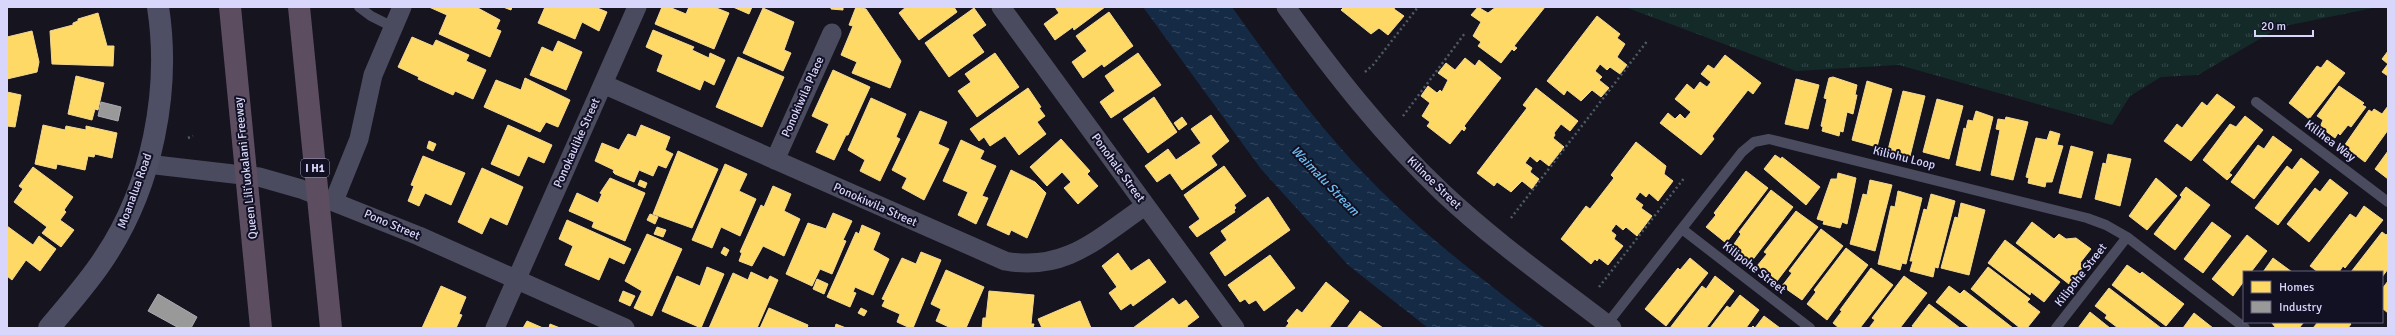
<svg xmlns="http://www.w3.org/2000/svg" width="2395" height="335" viewBox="0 0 2395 335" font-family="Signika,sans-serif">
<defs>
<pattern id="grass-tufts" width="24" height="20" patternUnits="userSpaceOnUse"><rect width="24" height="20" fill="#142a29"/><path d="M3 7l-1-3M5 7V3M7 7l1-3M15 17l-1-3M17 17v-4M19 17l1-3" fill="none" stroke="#354849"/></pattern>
<pattern id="water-ripples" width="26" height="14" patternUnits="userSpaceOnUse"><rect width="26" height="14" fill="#152a45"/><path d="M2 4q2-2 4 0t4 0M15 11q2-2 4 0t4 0" fill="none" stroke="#364861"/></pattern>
</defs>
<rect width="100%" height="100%" fill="#16141f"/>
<path fill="url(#grass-tufts)" d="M 1625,7 L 2378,7 L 2280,27 L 2198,75 L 2161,77 L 2130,96 L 2112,125 L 1899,65 L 1796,71 Z"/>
<path fill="url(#water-ripples)" d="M 1143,7 L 1232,7 C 1277,71 1325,135 1380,190 C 1431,241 1489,284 1545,328 L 1428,328 L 1348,265 L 1261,169 Z"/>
<path fill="#ffd966" stroke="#f3d893" d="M 429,7 L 476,7 L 500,20 L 496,29 L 501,31 L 490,57 L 439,34 L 447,15 Z
M 503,7 L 512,7 L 511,10 Z
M 545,7 L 595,7 L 607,12 L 599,31 L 582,22 L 575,39 L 538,23 Z
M 662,7 L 669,7 L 686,14 L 689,7 L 714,7 L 729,13 L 714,49 L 655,24 Z
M 733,7 L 752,7 L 749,14 Z
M 831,7 L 843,7 L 843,10 L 831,9 Z
M 856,7 L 866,9 L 901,61 L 890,88 L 852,73 L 857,62 L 841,55 L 853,26 L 849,25 Z
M 906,7 L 954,7 L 957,12 L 919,40 L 899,13 Z
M 1055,7 L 1105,7 L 1074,30 L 1073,27 L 1055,40 L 1044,24 L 1059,13 Z
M 1344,7 L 1395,7 L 1394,9 L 1404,16 L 1388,35 L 1379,28 L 1371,34 L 1341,10 Z
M 1478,7 L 1488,13 L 1496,7 L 1545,7 L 1514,46 L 1517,48 L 1514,51 L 1512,49 L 1501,63 L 1478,46 L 1481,42 L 1473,36 L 1481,22 L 1471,15 Z
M 763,8 L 794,22 L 784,50 L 791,53 L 783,71 L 743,53 Z
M 974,8 L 986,25 L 972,35 L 984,52 L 949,77 L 925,43 Z
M 1109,12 L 1133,46 L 1104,67 L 1102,64 L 1083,78 L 1072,62 L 1087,51 L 1076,36 Z
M 98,13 L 107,46 L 114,46 L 113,66 L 52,64 L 50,31 L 73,25 L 73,23 L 78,21 L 78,19 Z
M 1597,16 L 1620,34 L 1617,38 L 1625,44 L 1617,57 L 1627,65 L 1620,74 L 1610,67 L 1607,70 L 1600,64 L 1595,71 L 1602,77 L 1599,80 L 1609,88 L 1601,97 L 1592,90 L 1581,101 L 1567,90 L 1564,95 L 1547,81 Z
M 653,30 L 694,47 L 692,50 L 709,58 L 710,53 L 725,60 L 714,85 L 704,80 L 700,90 L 657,71 L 663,55 L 646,47 Z
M 32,31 L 39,62 L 37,72 L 7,79 L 7,37 Z
M 412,37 L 433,46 L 436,40 L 469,55 L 466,61 L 486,70 L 473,99 L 455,91 L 453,95 L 418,79 L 419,77 L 398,67 Z
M 558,41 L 582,52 L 566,90 L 530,75 L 542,47 L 553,52 Z
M 2388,51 L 2388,76 L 2382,72 L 2388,64 L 2382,59 Z
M 995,53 L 1019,87 L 977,117 L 958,91 L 971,82 L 965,74 Z
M 1138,53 L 1161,85 L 1111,118 L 1100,102 L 1115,91 L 1105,76 Z
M 1725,55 L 1761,83 L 1753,94 L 1748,90 L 1712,136 L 1714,139 L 1701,155 L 1660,123 L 1668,113 L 1675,119 L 1680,114 L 1685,119 L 1691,112 L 1675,99 L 1687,84 L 1694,90 L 1700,82 L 1707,87 L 1711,82 L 1701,74 L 1708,65 L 1714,69 Z
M 738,57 L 784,77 L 762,127 L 716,107 Z
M 1465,58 L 1475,66 L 1479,60 L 1501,78 L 1464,126 L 1466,128 L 1464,131 L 1462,129 L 1450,144 L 1427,126 L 1430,122 L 1422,116 L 1430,103 L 1421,96 L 1428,86 L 1437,93 L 1440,90 L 1442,92 L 1448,80 L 1438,73 L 1446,63 L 1455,70 Z
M 2327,60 L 2345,73 L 2309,119 L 2289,103 L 2317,66 L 2321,68 Z
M 833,70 L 870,87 L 848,135 L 846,135 L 834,160 L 816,152 L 829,124 L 812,116 Z
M 76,76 L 104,83 L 98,110 L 95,109 L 92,120 L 68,114 Z
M 1833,77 L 1857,85 L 1855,95 L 1857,95 L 1853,114 L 1847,112 L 1843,132 L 1840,131 L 1839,136 L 1822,131 L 1823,127 L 1821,126 L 1827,99 L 1824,98 L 1829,78 Z
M 525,78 L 570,100 L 558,127 L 546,122 L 540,132 L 484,107 L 496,80 L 521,90 Z
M 1796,79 L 1819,85 L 1808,129 L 1785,124 Z
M 1867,81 L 1892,89 L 1877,147 L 1852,140 Z
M 2339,86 L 2364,103 L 2362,105 L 2366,107 L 2351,127 L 2348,125 L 2340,135 L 2338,133 L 2335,138 L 2320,127 L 2323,120 L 2317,116 Z
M 1028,88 L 1041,107 L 1039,108 L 1045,116 L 1037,122 L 1046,134 L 1019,155 L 1005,136 L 990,146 L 984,137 L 979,141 L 970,129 Z
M 1536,88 L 1578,121 L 1570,131 L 1561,124 L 1554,133 L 1555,135 L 1553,138 L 1564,147 L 1549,166 L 1540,159 L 1537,162 L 1530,156 L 1525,163 L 1532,168 L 1530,172 L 1539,179 L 1532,189 L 1522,181 L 1511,192 L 1497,182 L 1494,186 L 1477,173 L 1527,108 L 1523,105 Z
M 1903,91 L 1925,96 L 1910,156 L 1888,150 Z
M 7,92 L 21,95 L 15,127 L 7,126 Z
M 2217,94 L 2235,107 L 2191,161 L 2164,141 L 2177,124 L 2182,128 L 2202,102 L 2207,106 Z
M 1154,97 L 1177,132 L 1148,153 L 1123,119 Z
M 871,98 L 906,114 L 896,137 L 900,139 L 880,181 L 860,171 L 865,160 L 848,150 Z
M 1937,99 L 1963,106 L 1949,159 L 1923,152 Z
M 2388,106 L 2388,130 L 2365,162 L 2344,146 L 2369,110 L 2372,112 L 2374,109 L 2382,114 Z
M 920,111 L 947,122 L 938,144 L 949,149 L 924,200 L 902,188 L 907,178 L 892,170 Z
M 1976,111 L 1993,117 L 1980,171 L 1956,165 L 1964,128 L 1966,129 L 1968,120 L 1973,121 Z
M 1211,115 L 1229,141 L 1211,156 L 1217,165 L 1182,190 L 1170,173 L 1157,182 L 1145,166 L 1168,149 L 1176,160 L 1201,143 L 1191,129 Z
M 2245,116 L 2263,130 L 2229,173 L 2232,175 L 2227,180 L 2203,160 L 2230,124 L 2236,127 Z
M 1182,117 L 1187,124 L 1179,130 L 1174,123 Z
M 2006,117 L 2028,122 L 2013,180 L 1991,175 L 2000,130 L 1996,129 L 1998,119 L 2005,120 Z
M 43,125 L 65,130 L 66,126 L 86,130 L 86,126 L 117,133 L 112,158 L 95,154 L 94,157 L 88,156 L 85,170 L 57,164 L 56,169 L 35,164 Z
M 508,125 L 552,145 L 544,163 L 528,156 L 519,176 L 491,164 Z
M 641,125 L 670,137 L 665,150 L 673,154 L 666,168 L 658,165 L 653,176 L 639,170 L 634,182 L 615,174 L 613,172 L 614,170 L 595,161 L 602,143 L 619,150 L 628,134 L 636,137 Z
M 2050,131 L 2060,134 L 2057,145 L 2063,146 L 2052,182 L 2046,182 L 2045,187 L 2028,183 L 2029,178 L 2026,177 L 2036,138 L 2047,140 Z
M 2273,136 L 2292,150 L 2254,199 L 2231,182 L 2258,145 L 2264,149 Z
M 1061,139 L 1090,171 L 1087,174 L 1098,186 L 1078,204 L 1064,188 L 1071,182 L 1062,172 L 1047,186 L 1030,167 Z
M 961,140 L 984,151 L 980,159 L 996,166 L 982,196 L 988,198 L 976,224 L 958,215 L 968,192 L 943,181 Z
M 429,141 L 436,144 L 433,151 L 427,148 Z
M 1636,142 L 1666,166 L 1664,174 L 1673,181 L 1658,201 L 1649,193 L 1646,197 L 1640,192 L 1635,199 L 1643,205 L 1641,208 L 1652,216 L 1637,236 L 1626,227 L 1623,230 L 1616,224 L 1611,231 L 1616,235 L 1614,239 L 1623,246 L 1608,265 L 1599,258 L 1597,261 L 1595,259 L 1591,264 L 1561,239 L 1586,206 L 1590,209 L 1614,178 L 1611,175 Z
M 2071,146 L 2093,152 L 2081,198 L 2059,193 Z
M 678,151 L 718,169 L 692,228 L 653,214 Z
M 2388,151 L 2388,179 L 2375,169 Z
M 2108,154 L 2131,159 L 2120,206 L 2095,199 L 2103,163 L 2106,164 Z
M 1775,155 L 1781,159 L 1782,157 L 1820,187 L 1806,205 L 1764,169 Z
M 423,156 L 465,173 L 451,205 L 425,193 L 419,206 L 408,201 L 414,186 L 411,185 Z
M 2301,158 L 2319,172 L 2278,225 L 2255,208 L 2287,166 L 2292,170 Z
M 725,164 L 747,174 L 739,191 L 756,199 L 740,236 L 721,227 L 712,248 L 692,240 Z
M 1224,166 L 1246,196 L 1234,205 L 1236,208 L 1234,210 L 1235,212 L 1197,237 L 1189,227 L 1200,219 L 1184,195 Z
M 33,167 L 73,197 L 64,210 L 66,212 L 60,220 L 74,230 L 61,247 L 42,233 L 47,227 L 14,202 L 23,189 L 19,186 Z
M 482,168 L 523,187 L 507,225 L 490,217 L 482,234 L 458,222 Z
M 1011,170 L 1035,182 L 1046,193 L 1027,238 L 1011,230 L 1009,235 L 987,225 Z
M 1746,171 L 1768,188 L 1726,243 L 1706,227 L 1716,215 L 1714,213 Z
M 1838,173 L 1856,178 L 1847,224 L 1842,222 L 1840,228 L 1823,224 L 1824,221 L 1817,219 L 1831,179 L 1837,179 Z
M 610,178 L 645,193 L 625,241 L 592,227 L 594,222 L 569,211 L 577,193 L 598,203 L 602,194 L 600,193 Z
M 2156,178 L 2177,196 L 2147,230 L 2129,216 Z
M 2330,179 L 2348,193 L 2309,242 L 2287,224 L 2315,188 L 2320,192 Z
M 640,180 L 647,183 L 645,188 L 638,185 Z
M 1870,180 L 1892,185 L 1875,251 L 1850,244 L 1863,194 L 1867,195 Z
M 773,186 L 791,194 L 784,211 L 800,219 L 784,256 L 763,246 L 752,266 L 739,261 L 742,253 L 740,252 L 761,205 L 764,207 Z
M 2186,187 L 2210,205 L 2175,250 L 2154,234 L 2182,197 L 2180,195 Z
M 1771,190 L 1793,207 L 1751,262 L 1732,247 L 1741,234 L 1739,232 Z
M 1898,191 L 1922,198 L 1906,264 L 1902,263 L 1900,270 L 1878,264 L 1891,206 L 1895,207 Z
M 1931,194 L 1955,201 L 1938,268 L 1935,267 L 1933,277 L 1910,271 L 1913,261 L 1910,261 L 1924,209 L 1927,210 Z
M 1268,197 L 1290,230 L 1225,276 L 1210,253 L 1227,240 L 1221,231 Z
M 1961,203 L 1985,210 L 1969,275 L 1941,268 L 1955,217 L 1958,218 Z
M 2364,206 L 2383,220 L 2345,268 L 2343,266 L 2339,272 L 2318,272 L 2310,266 L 2350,214 L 2356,218 Z
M 1796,211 L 1818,227 L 1777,281 L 1757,266 L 1767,254 L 1764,252 Z
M 833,213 L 852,221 L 843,240 L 846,241 L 832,274 L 820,269 L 812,286 L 786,274 L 808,223 L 826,229 Z
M 650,214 L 658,217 L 655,224 L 647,220 Z
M 567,220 L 631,249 L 624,264 L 609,257 L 599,280 L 565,265 L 573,246 L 559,239 Z
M 2032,222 L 2054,239 L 2059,234 L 2066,239 L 2076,238 L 2091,249 L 2080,263 L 2084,266 L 2069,284 L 2016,243 Z
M 2212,222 L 2231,236 L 2203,273 L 2184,259 Z
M 862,225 L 880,233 L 873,250 L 889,259 L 873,295 L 855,287 L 853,292 L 856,293 L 850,307 L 827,297 L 856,232 L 859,234 Z
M 7,226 L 33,245 L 39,236 L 56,249 L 40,271 L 26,260 L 12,280 L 7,276 Z
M 657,227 L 666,230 L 663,237 L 654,234 Z
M 1821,229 L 1843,246 L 1802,300 L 1782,286 L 1792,273 L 1789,271 Z
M 2382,232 L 2386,235 L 2388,233 L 2388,269 L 2382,277 L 2382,272 L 2351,272 Z
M 647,234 L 682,249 L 652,316 L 634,308 L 642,291 L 625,281 Z
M 2247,235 L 2267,251 L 2251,272 L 2244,272 L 2244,281 L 2233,296 L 2212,279 Z
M 2005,240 L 2060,282 L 2044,302 L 2031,292 L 2030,295 L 1988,263 Z
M 724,247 L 729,250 L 726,256 L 721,253 Z
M 1846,248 L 1868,265 L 1827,320 L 1807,304 L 1816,292 L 1814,290 Z
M 921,252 L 941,260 L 913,328 L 910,328 L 897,322 L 900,314 L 882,306 L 885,300 L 882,299 L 902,258 L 916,264 Z
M 1118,253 L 1131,271 L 1149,259 L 1166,282 L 1133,306 L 1131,303 L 1121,310 L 1109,293 L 1117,287 L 1102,266 Z
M 1270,255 L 1295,288 L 1264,311 L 1256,300 L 1249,304 L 1245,299 L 1240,302 L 1228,285 Z
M 1690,258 L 1708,273 L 1666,326 L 1645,309 L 1678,268 L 1680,270 Z
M 2273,258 L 2292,272 L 2263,272 Z
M 2127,265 L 2140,274 L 2142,272 L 2184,304 L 2166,326 L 2112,285 Z
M 707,267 L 724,274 L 701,328 L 662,311 L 677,276 L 700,286 Z
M 1988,267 L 2030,299 L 2027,302 L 2040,312 L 2027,328 L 2020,328 L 1971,289 Z
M 1871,268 L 1893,285 L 1860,328 L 1839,328 L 1833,323 L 1842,311 L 1840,310 Z
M 946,270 L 984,287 L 966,328 L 951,328 L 936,321 L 941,309 L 931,304 Z
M 751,272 L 768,280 L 770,276 L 778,280 L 757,328 L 709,328 L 733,273 L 748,280 Z
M 1715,276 L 1734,291 L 1706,328 L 1670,328 L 1702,286 L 1706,289 Z
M 1904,276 L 1927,293 L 1900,328 L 1869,328 L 1875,320 L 1872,318 Z
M 817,279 L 828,284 L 824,294 L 813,289 Z
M 2388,281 L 2388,313 L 2382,308 L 2382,289 Z
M 1326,282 L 1349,301 L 1329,328 L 1285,328 L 1289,323 L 1287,321 L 1297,309 L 1302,313 Z
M 441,286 L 466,297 L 459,314 L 462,315 L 456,328 L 422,328 Z
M 1949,286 L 1960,294 L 1964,290 L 2013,328 L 1970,328 L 1936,302 Z
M 2109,288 L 2161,328 L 2118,328 L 2105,318 L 2107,315 L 2095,306 Z
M 623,291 L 635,296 L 630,306 L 619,301 Z
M 989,291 L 1034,295 L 1031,324 L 1034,324 L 1033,328 L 982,328 L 983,318 L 986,318 Z
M 1740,295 L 1759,310 L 1746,328 L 1710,328 L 1727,306 L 1730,308 Z
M 1173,298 L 1179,305 L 1186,300 L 1199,317 L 1187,326 L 1188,328 L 1133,328 Z
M 1080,301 L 1091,328 L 1042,328 L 1038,319 Z
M 1929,304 L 1960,328 L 1915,328 L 1912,326 Z
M 769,308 L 808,325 L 807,328 L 760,328 Z
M 861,308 L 867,311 L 864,316 L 858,313 Z
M 1360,311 L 1383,328 L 1347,328 Z
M 2090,312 L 2110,328 L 2078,328 Z
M 2194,313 L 2213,328 L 2183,328 Z
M 1764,316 L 1780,328 L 1751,328 L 1753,326 L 1755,328 Z
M 527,321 L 543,328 L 523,328 Z
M 2271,322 L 2304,322 L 2299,328 L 2276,328 Z
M 2318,322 L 2348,322 L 2351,324 L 2348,328 L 2313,328 Z
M 550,324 L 560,328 L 549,328 Z
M 836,324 L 846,328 L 835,328 Z"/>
<path fill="#999" stroke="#acabb6" d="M 101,102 L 121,107 L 118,121 L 98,116 Z
M 158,294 L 197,317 L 191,328 L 179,328 L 148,311 Z"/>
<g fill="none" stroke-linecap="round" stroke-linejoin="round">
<path stroke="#4d5b65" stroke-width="2.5" stroke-dasharray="2 3" stroke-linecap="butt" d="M 1365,72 L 1373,65 L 1418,7
M 1403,116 L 1465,33
M 188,138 L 193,136
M 1511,218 L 1648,40
M 1599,287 L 1685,177"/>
<path stroke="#4b4b5f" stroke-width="10" d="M 359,7 L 371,16 L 393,27
M 2256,102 L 2388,202
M 1682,229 L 1810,328
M 1607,324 L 1742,152 L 1754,142 L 1769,139 L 2087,218 L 2106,225 L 2127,237 L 2245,328
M 2056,328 L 2127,237"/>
<path stroke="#4b4b5f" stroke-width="19" d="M 1001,7 L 1235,328
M 1286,7 C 1334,73 1383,136 1442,192 C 1495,242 1555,284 1612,328
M 603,84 L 1005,261 C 1066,272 1098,238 1145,206
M 775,160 L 832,33
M 147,164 L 259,177 L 301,189 L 419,236 L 625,328
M 334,201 L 359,139 L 373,75 L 402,7
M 495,328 L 637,7"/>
<path stroke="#4e4f65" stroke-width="22" d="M 49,328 C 68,305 89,282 105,257 C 152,186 171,91 158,7"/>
<path stroke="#5c4d61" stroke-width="22" d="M 230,7 L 261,328
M 299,7 L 331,328"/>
</g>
<g text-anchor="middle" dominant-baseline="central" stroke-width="4" stroke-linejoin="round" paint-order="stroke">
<rect fill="#121023" stroke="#9d9bba" stroke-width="1" x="301" y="159" width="28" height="18" rx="3"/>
<g font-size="11" font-weight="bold" fill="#d8d6fb">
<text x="315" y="168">I H1</text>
</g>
<g font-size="12" fill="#d8d6fb" stroke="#121023">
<text transform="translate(803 97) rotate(-66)">Ponokiwila Place</text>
<text transform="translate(2330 141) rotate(37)">Kilihea Way</text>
<text transform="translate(577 143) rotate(-66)">Ponokaulike Street</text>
<text transform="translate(1904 158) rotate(14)">Kiliohu Loop</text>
<text transform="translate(246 168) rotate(-96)">Queen Liliʻuokalani Freeway</text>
<text transform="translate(1118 168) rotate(54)">Ponohale Street</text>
<text transform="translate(1434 183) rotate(44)">Kilinoe Street</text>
<text transform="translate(135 191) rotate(-70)">Moanalua Road</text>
<text transform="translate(875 205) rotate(24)">Ponokiwila Street</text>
<text transform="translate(392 225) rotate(23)">Pono Street</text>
<text transform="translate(1754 268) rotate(38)">Kilipohe Street</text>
<text transform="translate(2081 275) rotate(-52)">Kilipohe Street</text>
</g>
<g font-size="13" font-style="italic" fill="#6ebff2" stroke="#121023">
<text transform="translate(1325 181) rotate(46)">Waimalu Stream</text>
</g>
</g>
<rect width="2395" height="335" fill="none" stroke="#d8d6fb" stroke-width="16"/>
<rect x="2243" y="271" width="140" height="52" fill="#121023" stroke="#615f79"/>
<rect x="2251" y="281" width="20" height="12" fill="#ffd966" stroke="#615f79"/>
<text x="2279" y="291" font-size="12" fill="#d8d6fb">Homes</text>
<rect x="2251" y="301" width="20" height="12" fill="#999999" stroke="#615f79"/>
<text x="2279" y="311" font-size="12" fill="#d8d6fb">Industry</text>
<path d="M2255 30v6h58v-6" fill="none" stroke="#d8d6fb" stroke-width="2"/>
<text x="2261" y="30" font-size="12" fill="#d8d6fb" stroke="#121023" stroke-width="3" paint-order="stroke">20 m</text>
</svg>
